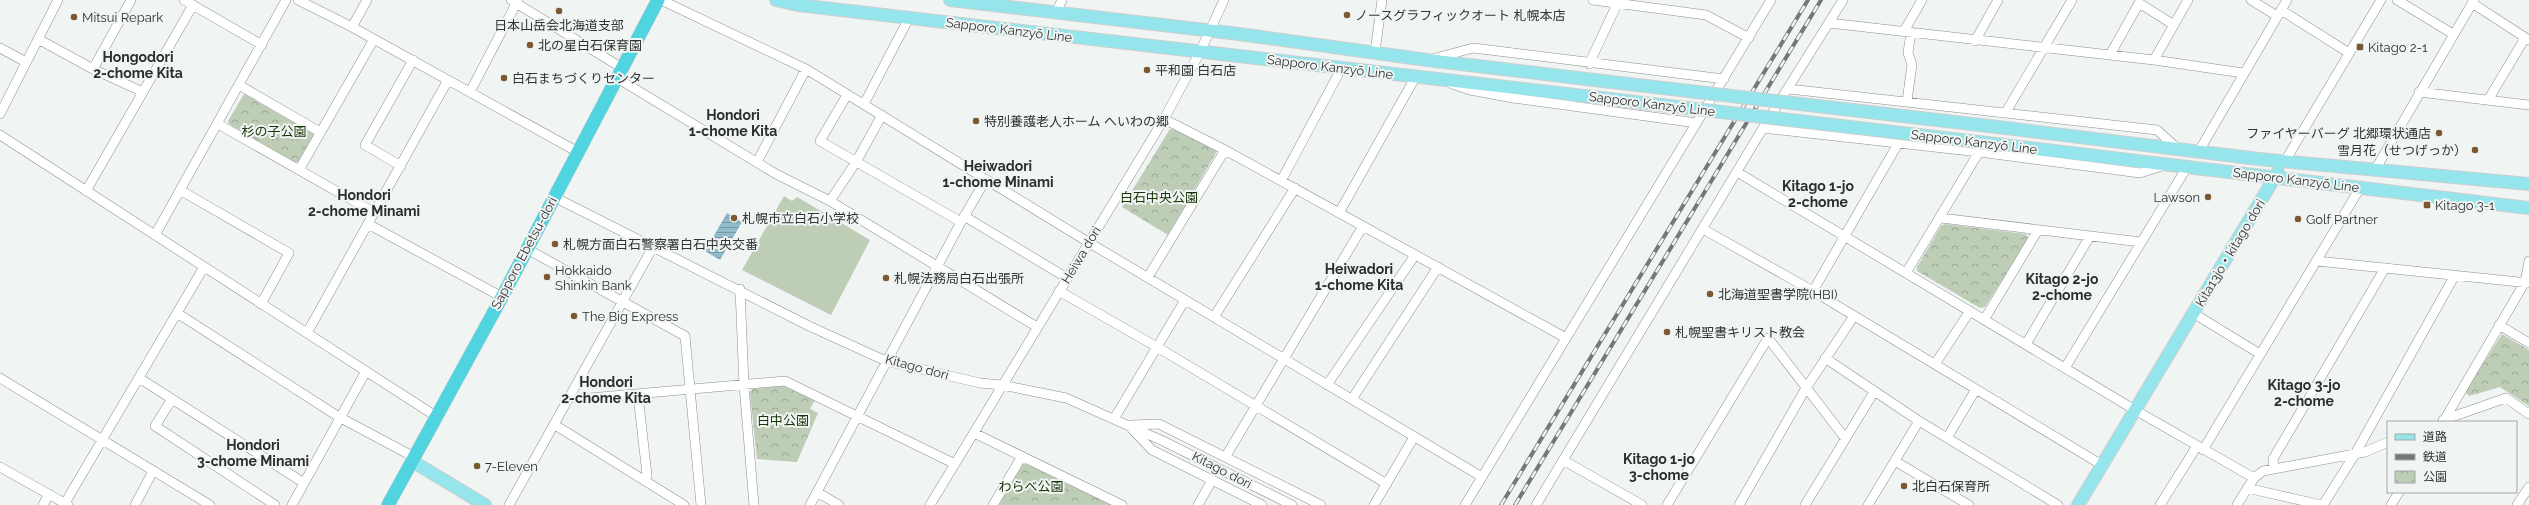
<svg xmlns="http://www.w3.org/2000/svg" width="2529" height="505" viewBox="0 0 2529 505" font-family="Raleway,'Noto Sans JP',sans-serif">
<defs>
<pattern id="park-crowns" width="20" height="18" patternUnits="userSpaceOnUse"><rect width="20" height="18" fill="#bdcdb6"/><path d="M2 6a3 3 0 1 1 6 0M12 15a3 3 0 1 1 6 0" fill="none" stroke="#9aa795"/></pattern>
<pattern id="water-rules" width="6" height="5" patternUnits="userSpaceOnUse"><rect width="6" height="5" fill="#91bacb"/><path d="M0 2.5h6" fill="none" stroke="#7798a5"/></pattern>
</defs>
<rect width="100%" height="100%" fill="#f0f4f3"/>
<path fill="url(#park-crowns)" d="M 244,94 L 314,134 L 298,162 L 294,162 L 229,124 L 228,121 Z
M 1170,129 L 1177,130 L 1217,151 L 1168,235 L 1122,207 Z
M 1945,224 L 2026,234 L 2028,239 L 1985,307 L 1980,308 L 1917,271 L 1917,267 L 1941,226 Z
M 2502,334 L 2529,350 L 2529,406 L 2500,387 L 2469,396 L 2465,392 Z
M 783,386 L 815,400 L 810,409 L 818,413 L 797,462 L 757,459 L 750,393 L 752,389 Z
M 1023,464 L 1027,464 L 1115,505 L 999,505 Z"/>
<path fill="#bdcdb6" d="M 784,196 L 792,201 L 797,197 L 870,240 L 831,315 L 742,270 Z"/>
<path fill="url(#water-rules)" d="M 727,213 L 742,222 L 720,260 L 705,251 Z"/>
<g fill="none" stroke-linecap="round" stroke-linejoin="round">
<g stroke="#8c908f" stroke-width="10">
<path id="minor" d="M 184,0 L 262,45
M 298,0 L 352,27 L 578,152
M 511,0 L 622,68
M 661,0 L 806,69 L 1088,242 L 1482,477
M 1593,0 L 1706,15 L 1749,38
M 2251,0 L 2277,16
M 2397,0 L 2453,34
M 2472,3 L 2529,40
M 2281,10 L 2349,53
M 1056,12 L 1062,0
M 1829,23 L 2154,60 L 2243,73
M 352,27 L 367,0
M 1904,31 L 1922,0
M 38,39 L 93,69 L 143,92
M 1975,41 L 1998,0
M 0,48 L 26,62
M 1375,52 L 1382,0
M 2110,55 L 2139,3 L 2174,25
M 1432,59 L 1473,48 L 1724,79
M 2154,60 L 2188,0
M 1589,64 L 1619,0
M 93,69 L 131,0
M 617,78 L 776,174 L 830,201 L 1037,327
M 1452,84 L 1470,90 L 1513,98 L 1697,123
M 239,85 L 320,132
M 1789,89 L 2157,130 L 2177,148
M 470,92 L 518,0
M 2419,92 L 2529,105
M 847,95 L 820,141 L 961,222
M 2488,100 L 2525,38
M 1907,101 L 1912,65 L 1908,53 L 1911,32
M 864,104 L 909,18
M 2006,112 L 2072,0
M 0,114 L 58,0
M 1164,119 L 1225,150 L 1566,338
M 218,124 L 375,213
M 1763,128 L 1979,152 L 2140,173 L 2165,165
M 0,135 L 437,417
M 2199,151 L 2287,0
M 2285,161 L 2381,0
M 757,162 L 806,69
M 401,166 L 365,145 L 413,60
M 299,170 L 374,39
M 2375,170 L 2474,0
M 1737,172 L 2135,410 L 2254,478
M 1281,181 L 1341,69
M 180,190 L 289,253 L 261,304
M 86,191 L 193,5
M 554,197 L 809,326 L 886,361 L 980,383 L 1002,385 L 1066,398 L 1163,441 L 1292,505
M 830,201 L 856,162 L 882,115
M 1339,213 L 1416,76
M 964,216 L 1067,278
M 1941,218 L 2141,242
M 368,224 L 502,297
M 1703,229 L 1813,291 L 2102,465
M 155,235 L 286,0
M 527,249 L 685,336 L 701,505
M 2317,261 L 2529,283
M 1906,273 L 1979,152
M 1148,277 L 1225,150
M 740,289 L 744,385 L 754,505
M 1059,291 L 1157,347 L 1387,484
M 1813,291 L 1899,142
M 177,313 L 339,417 L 414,457
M 2193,313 L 2260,354
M 1214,317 L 1295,188
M 1984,320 L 2038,230
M 2499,325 L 2529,343
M 307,333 L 448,80
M 2026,344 L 2090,236
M 1825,358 L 1919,421 L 2058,505
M 1935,364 L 1970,311
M 2065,368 L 2187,167
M 0,378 L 210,505
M 139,378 L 304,483
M 1327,385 L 1415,255
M 638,395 L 647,475 L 645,481
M 571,396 L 578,399 L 785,381 L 955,464
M 172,399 L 155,426 L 275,505
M 1352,399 L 1438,267
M 1114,419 L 1185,300
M 2443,420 L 2506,398 L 2529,414
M 2443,422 L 2525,282 L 2529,261
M 555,425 L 684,505
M 1130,425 L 1159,424 L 1321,505
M 1132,429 L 1152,450 L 1262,505
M 974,433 L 1122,505
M 1947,438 L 1976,389
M 2203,450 L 2360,188
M 1226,456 L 1363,226
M 1563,460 L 1642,505
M 1895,461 L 1969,505
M 0,467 L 68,505
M 2274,469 L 2273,459 L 2385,268
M 2247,488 L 2321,505
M 817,492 L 839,505
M 65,503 L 204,267
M 43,505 L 49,494
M 135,505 L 153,471
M 292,505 L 366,371
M 509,505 L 653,247
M 810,505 L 961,222 L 986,179
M 930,505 L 1164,119 L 1200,52 L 1224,0
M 993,505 L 1022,456
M 1198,505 L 1212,480
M 1374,505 L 1414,437
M 1465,505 L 1771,0
M 1536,505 L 1763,128 L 1843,0
M 1667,505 L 1768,338 L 1845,438
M 1739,505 L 1806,388 L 1854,316
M 1805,505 L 1874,392
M 1868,505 L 1919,421
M 2160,505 L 2197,446
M 2237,505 L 2254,478 L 2263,471 L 2365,452 L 2388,442
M 2323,505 L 2355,454 L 2455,275
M 2391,505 L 2399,492
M 2517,505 L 2529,487"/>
</g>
<g stroke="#cecece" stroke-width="14">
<path id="major" d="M 776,0 L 798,5 L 1601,98
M 950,0 L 1239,34 L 1427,60 L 1603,81
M 2006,128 L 2259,159 L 2529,184
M 2004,145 L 2529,208
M 412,461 L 485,505
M 2078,505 L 2278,172"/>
</g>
<g stroke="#cecece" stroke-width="14">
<path id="highway" d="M 388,505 L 502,297 L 658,0"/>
</g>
<use href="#minor" stroke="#fff" stroke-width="9"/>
<use href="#major" stroke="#95e5ec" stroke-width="12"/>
<use href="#highway" stroke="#4fd4e0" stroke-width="13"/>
<g stroke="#757877" stroke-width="4">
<path id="rail" d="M 1501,505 L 1808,0
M 1515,505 L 1821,0"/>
</g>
<use href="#rail" stroke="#f0f4f3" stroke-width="2.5" stroke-dasharray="8" stroke-linecap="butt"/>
<g stroke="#cecece" stroke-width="14" stroke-linecap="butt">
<path id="major-bridge" d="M 1603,81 L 2006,128
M 1601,98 L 2004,145"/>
</g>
<use href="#major-bridge" stroke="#95e5ec" stroke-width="12"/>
</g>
<g fill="#7a5930" stroke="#f0f4f3" stroke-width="1.5">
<circle cx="559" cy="11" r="4"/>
<circle cx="1347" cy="15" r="4"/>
<circle cx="74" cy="17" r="4"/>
<circle cx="530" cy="45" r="4"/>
<rect x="2356" y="43" width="8" height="8" rx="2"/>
<circle cx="1147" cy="70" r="4"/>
<circle cx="504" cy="78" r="4"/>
<circle cx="976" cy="121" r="4"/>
<circle cx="2439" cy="133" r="4"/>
<circle cx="2475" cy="150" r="4"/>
<circle cx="2208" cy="197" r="4"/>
<rect x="2423" y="201" width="8" height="8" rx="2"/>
<circle cx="734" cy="218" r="4"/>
<circle cx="2298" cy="219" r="4"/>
<circle cx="555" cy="244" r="4"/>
<circle cx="547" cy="277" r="4"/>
<circle cx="886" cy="278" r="4"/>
<circle cx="1710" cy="294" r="4"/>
<circle cx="574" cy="316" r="4"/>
<circle cx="1667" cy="332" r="4"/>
<circle cx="477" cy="466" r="4"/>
<circle cx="1904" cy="486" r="4"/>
</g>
<g text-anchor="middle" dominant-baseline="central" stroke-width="4" stroke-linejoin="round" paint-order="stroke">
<g font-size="13" fill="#323433" stroke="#f0f4f3" text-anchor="start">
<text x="1355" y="15">ノースグラフィックオート 札幌本店</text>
<text x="82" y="17">Mitsui Repark</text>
<text x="559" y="25" text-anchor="middle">日本山岳会北海道支部</text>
<text x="538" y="45">北の星白石保育園</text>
<text x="2368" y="47">Kitago 2-1</text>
<text x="1155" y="70">平和園 白石店</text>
<text x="512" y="78">白石まちづくりセンター</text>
<text x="984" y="121">特別養護老人ホーム へいわの郷</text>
<text x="2431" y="133" text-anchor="end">ファイヤーバーグ 北郷環状通店</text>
<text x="2467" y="150" text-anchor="end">雪月花（せつげっか）</text>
<text x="2200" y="197" text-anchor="end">Lawson</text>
<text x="2435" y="205">Kitago 3-1</text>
<text x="742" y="218">札幌市立白石小学校</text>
<text x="2306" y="219">Golf Partner</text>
<text x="563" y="244">札幌方面白石警察署白石中央交番</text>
<text x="555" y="270">Hokkaido<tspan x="555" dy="15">Shinkin Bank</tspan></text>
<text x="894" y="278">札幌法務局白石出張所</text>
<text x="1718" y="294">北海道聖書学院(HBI)</text>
<text x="582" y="316">The Big Express</text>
<text x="1675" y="332">札幌聖書キリスト教会</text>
<text x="485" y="466">7-Eleven</text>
<text x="1912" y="486">北白石保育所</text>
</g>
<g font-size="13" fill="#323433" stroke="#f0f4f3">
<text transform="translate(1009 30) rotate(7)">Sapporo Kanzyō Line</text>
<text transform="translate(1330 67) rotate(7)">Sapporo Kanzyō Line</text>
<text transform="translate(1652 104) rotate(7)">Sapporo Kanzyō Line</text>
<text transform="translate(1974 142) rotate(7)">Sapporo Kanzyō Line</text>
<text transform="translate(2296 180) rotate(7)">Sapporo Kanzyō Line</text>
<text transform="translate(524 253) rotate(-62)">Sapporo Ebetsu-dori</text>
<text transform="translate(2230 253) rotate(-59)">Kita13jo・kitago dori</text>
<text transform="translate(1081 255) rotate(-59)">Heiwa dori</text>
<text transform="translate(917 367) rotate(15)">Kitago dori</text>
<text transform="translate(1222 470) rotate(27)">Kitago dori</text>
</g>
<g font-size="13" fill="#163405" stroke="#f0f4f3">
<text x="274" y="131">杉の子公園</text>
<text x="1159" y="197">白石中央公園</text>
<text x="783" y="420">白中公園</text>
<text x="1031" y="486">わらべ公園</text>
</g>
<g font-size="14" font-weight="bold" fill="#2a2e2d" stroke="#f0f4f3">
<text x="138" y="57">Hongodori<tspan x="138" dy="16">2-chome Kita</tspan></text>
<text x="733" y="115">Hondori<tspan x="733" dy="16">1-chome Kita</tspan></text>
<text x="998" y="166">Heiwadori<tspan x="998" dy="16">1-chome Minami</tspan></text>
<text x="1818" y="186">Kitago 1-jo<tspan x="1818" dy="16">2-chome</tspan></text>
<text x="364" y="195">Hondori<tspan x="364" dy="16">2-chome Minami</tspan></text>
<text x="1359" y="269">Heiwadori<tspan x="1359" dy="16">1-chome Kita</tspan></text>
<text x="2062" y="279">Kitago 2-jo<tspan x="2062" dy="16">2-chome</tspan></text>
<text x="606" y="382">Hondori<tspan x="606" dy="16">2-chome Kita</tspan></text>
<text x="2304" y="385">Kitago 3-jo<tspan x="2304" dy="16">2-chome</tspan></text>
<text x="253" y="445">Hondori<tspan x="253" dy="16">3-chome Minami</tspan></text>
<text x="1659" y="459">Kitago 1-jo<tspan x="1659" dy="16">3-chome</tspan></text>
</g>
</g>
<rect x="2387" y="421" width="130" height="72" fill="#f0f4f3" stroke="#a4a7a6"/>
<rect x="2395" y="434" width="20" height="6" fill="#95e5ec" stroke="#a4a7a6"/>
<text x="2423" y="441" font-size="12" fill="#323433">道路</text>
<rect x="2395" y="454" width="20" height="6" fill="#757877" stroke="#a4a7a6"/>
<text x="2423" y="461" font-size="12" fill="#323433">鉄道</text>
<rect x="2395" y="471" width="20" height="12" fill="url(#park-crowns)" stroke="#a4a7a6"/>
<text x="2423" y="481" font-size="12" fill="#323433">公園</text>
</svg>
